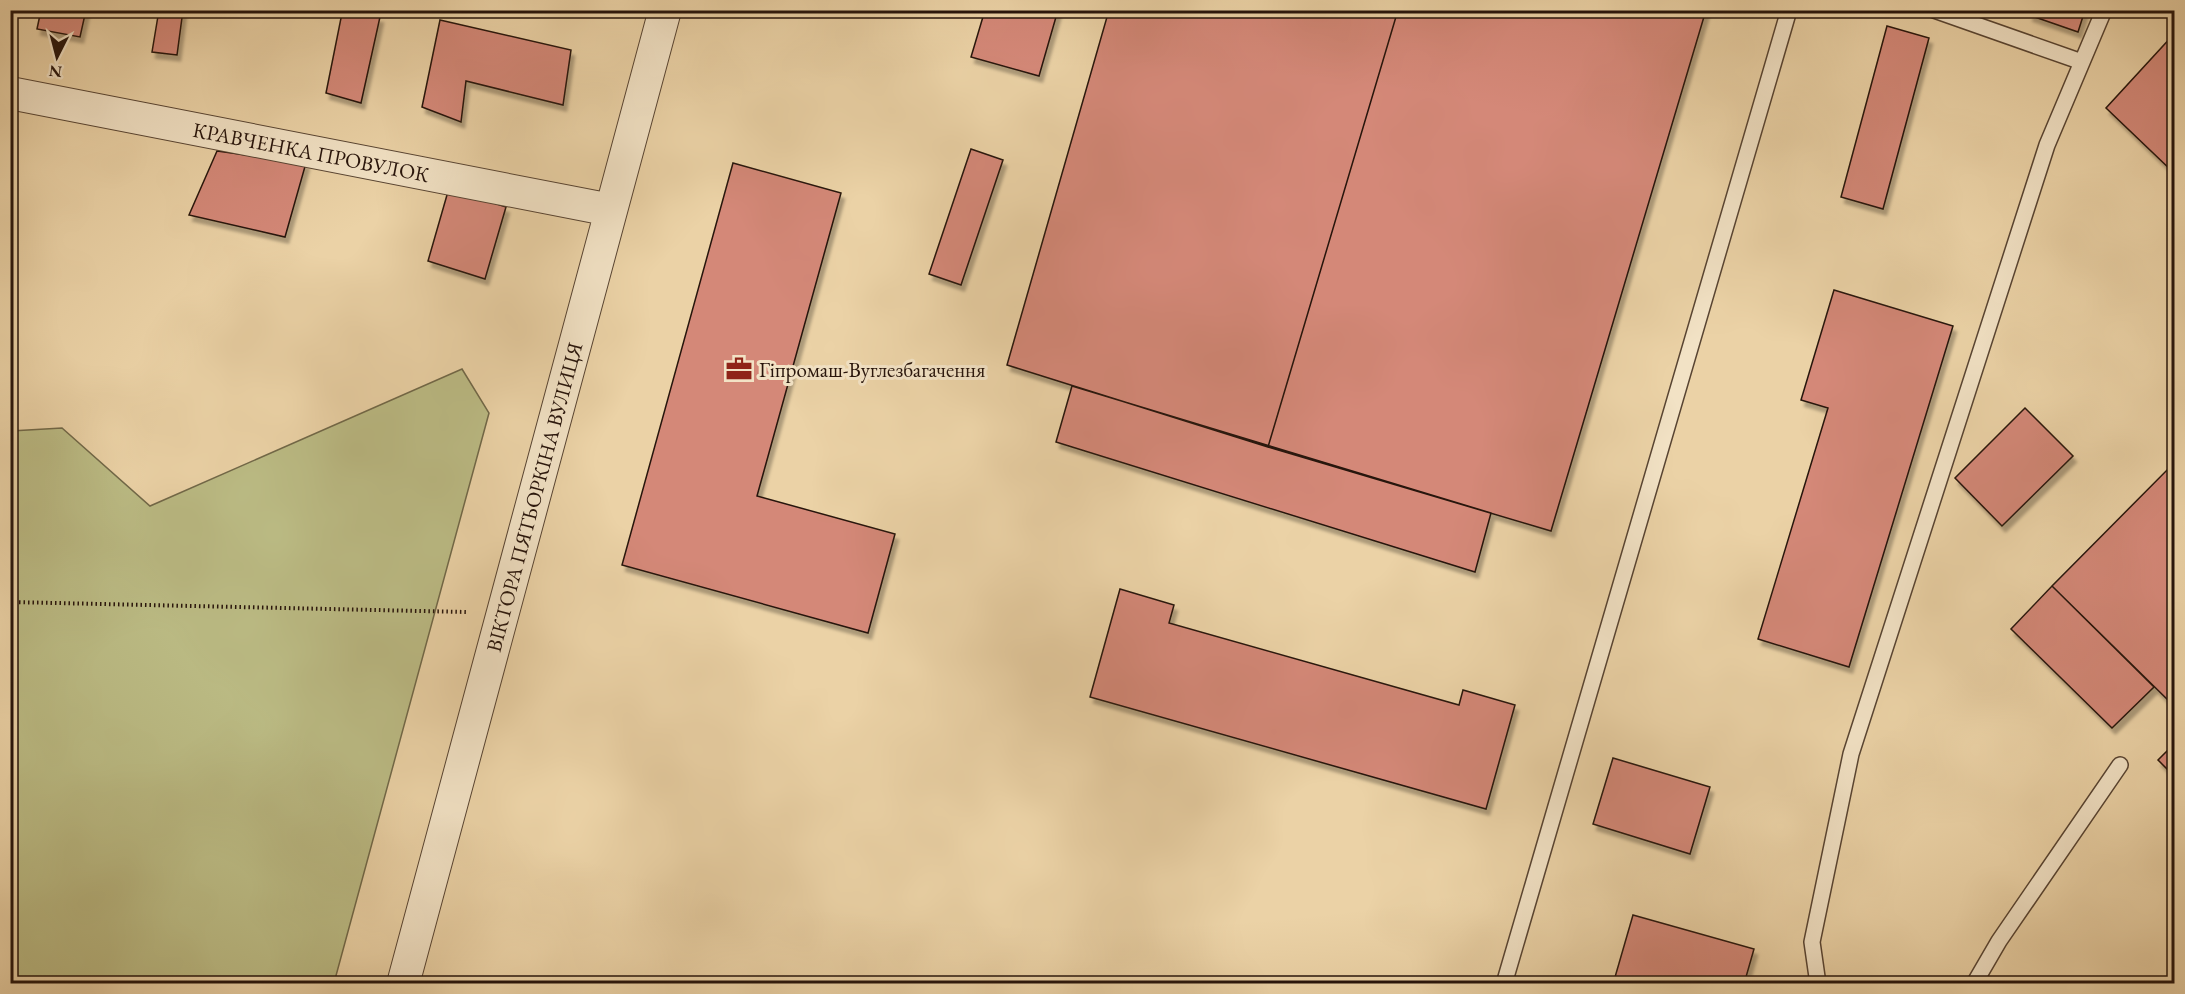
<svg xmlns="http://www.w3.org/2000/svg" width="2185" height="994" viewBox="0 0 2185 994" font-family="'EB Garamond',serif">
<defs>
<filter id="shadow"><feDropShadow dx="3.5" dy="6" stdDeviation="1.5" flood-color="#0004"/></filter>
</defs>
<rect width="100%" height="100%" fill="#ebd2a6"/>
<filter id="stains"><feTurbulence type="fractalNoise" baseFrequency=".00333" numOctaves="4"/><feColorMatrix values="0 0 0 0 .2 0 0 0 0 .09 0 0 0 0 .02 0 0 0 .5 -.17"/></filter>
<radialGradient id="worn" r=".72"><stop offset=".6" stop-color="#630" stop-opacity="0"/><stop offset="1" stop-color="#630" stop-opacity=".3"/></radialGradient>
<path fill="#bbbb84" stroke="#716848" stroke-width="1.5" d="M 462,369 L 489,413 L 334,983 L 11,983 L 11,431 L 62,428 L 150,506 Z"/>
<path fill="#d48878" stroke="#27140b" stroke-width="1.5" filter="url(#shadow)" d="M 41,10 L 86,10 L 80,37 L 37,29 Z
M 159,10 L 183,10 L 177,55 L 152,52 Z
M 985,10 L 1058,10 L 1039,76 L 971,57 Z
M 1109,10 L 1398,10 L 1268,447 L 1007,365 Z
M 1398,10 L 1706,10 L 1551,531 L 1268,447 Z
M 2031,10 L 2085,10 L 2078,32 L 2029,15 Z
M 342,13 L 380,17 L 361,103 L 326,93 Z
M 440,20 L 571,50 L 563,105 L 466,81 L 461,122 L 422,107 Z
M 1887,26 L 1929,38 L 1883,209 L 1841,197 Z
M 2174,34 L 2174,173 L 2106,108 Z
M 971,149 L 1003,160 L 961,285 L 929,274 Z
M 217,151 L 306,163 L 285,237 L 189,215 Z
M 733,163 L 841,193 L 757,496 L 895,534 L 868,633 L 622,565 Z
M 449,188 L 506,207 L 485,279 L 428,261 Z
M 1834,290 L 1953,326 L 1849,667 L 1758,639 L 1828,408 L 1801,400 Z
M 1072,386 L 1491,513 L 1475,572 L 1056,442 Z
M 2025,408 L 2073,456 L 2002,526 L 1955,478 Z
M 2174,463 L 2174,706 L 2052,586 Z
M 2052,586 L 2154,687 L 2112,728 L 2011,629 Z
M 1120,589 L 1174,605 L 1169,623 L 1459,705 L 1463,690 L 1515,705 L 1486,809 L 1090,697 Z
M 2174,744 L 2174,776 L 2158,760 Z
M 1613,758 L 1710,787 L 1690,854 L 1593,824 Z
M 1633,915 L 1754,949 L 1744,984 L 1613,984 Z"/>
<g fill="none" stroke-linecap="round" stroke-linejoin="round">
<g stroke="#584432" stroke-width="18">
<path id="service" d="M 1934,10 L 2082,62
M 1504,984 L 1789,10
M 1818,984 L 1812,942 L 1851,754 L 2047,145 L 2104,10
M 1974,984 L 1999,941 L 2120,765"/>
</g>
<g stroke="#584432" stroke-width="34">
<path id="minor" d="M 10,93 L 611,210
M 403,984 L 665,10"/>
</g>
<path stroke="#27140b" stroke-width="4" stroke-dasharray="1.5 3" stroke-linecap="butt" d="M 10,602 L 466,612"/>
<use href="#service" stroke="#f2e2c5" stroke-width="15"/>
<use href="#minor" stroke="#f2e2c5" stroke-width="32"/>
</g>
<defs>
<g id="office-bare" transform="scale(2.07)"><path d="M-6-3h4V-5.5h4V-3h4V5H-6ZM-1-4.5V-3h2v-1.5ZM-6 0V1H6V0Z" fill="#8f2418" stroke="#f2e2c5" stroke-width="2.5" paint-order="stroke"/></g>
</defs>
<g fill-rule="evenodd">
<use href="#office-bare" x="739" y="369"/>
</g>
<g text-anchor="middle" dominant-baseline="central" stroke-width="6" stroke-linejoin="round" paint-order="stroke">
<g font-size="21" fill="#27140b" stroke="#f2e2c5">
<text transform="translate(311 152) rotate(11)">КРАВЧЕНКА ПРОВУЛОК</text>
<text transform="translate(534 497) rotate(-75)">ВІКТОРА ПЯТЬОРКІНА ВУЛИЦЯ</text>
</g>
<g font-size="21" fill="#27140b" stroke="#f2e2c5" text-anchor="start">
<text x="759" y="369">Гіпромаш-Вуглезбагачення</text>
</g>
</g>
<rect width="2185" height="994" fill="none" stroke="#ebd2a6" stroke-width="36"/>
<rect x="12" y="12" width="2161" height="970" fill="none" stroke="#27140b" stroke-width="3"/>
<rect x="18" y="18" width="2149" height="958" fill="none" stroke="#27140b" stroke-width="1.5"/>
<g transform="translate(57 57) rotate(186)" stroke="#f2e2c5" stroke-width="4.5" paint-order="stroke">
<path d="M0-4.5L10 22L0 15L-10 22Z" fill="#27140b"/>
<text y="-9" font-size="16" font-weight="bold" text-anchor="middle" fill="#27140b">N</text>
</g>
<rect width="100%" height="100%" filter="url(#stains)"/>
<rect width="100%" height="100%" fill="url(#worn)"/>
</svg>
